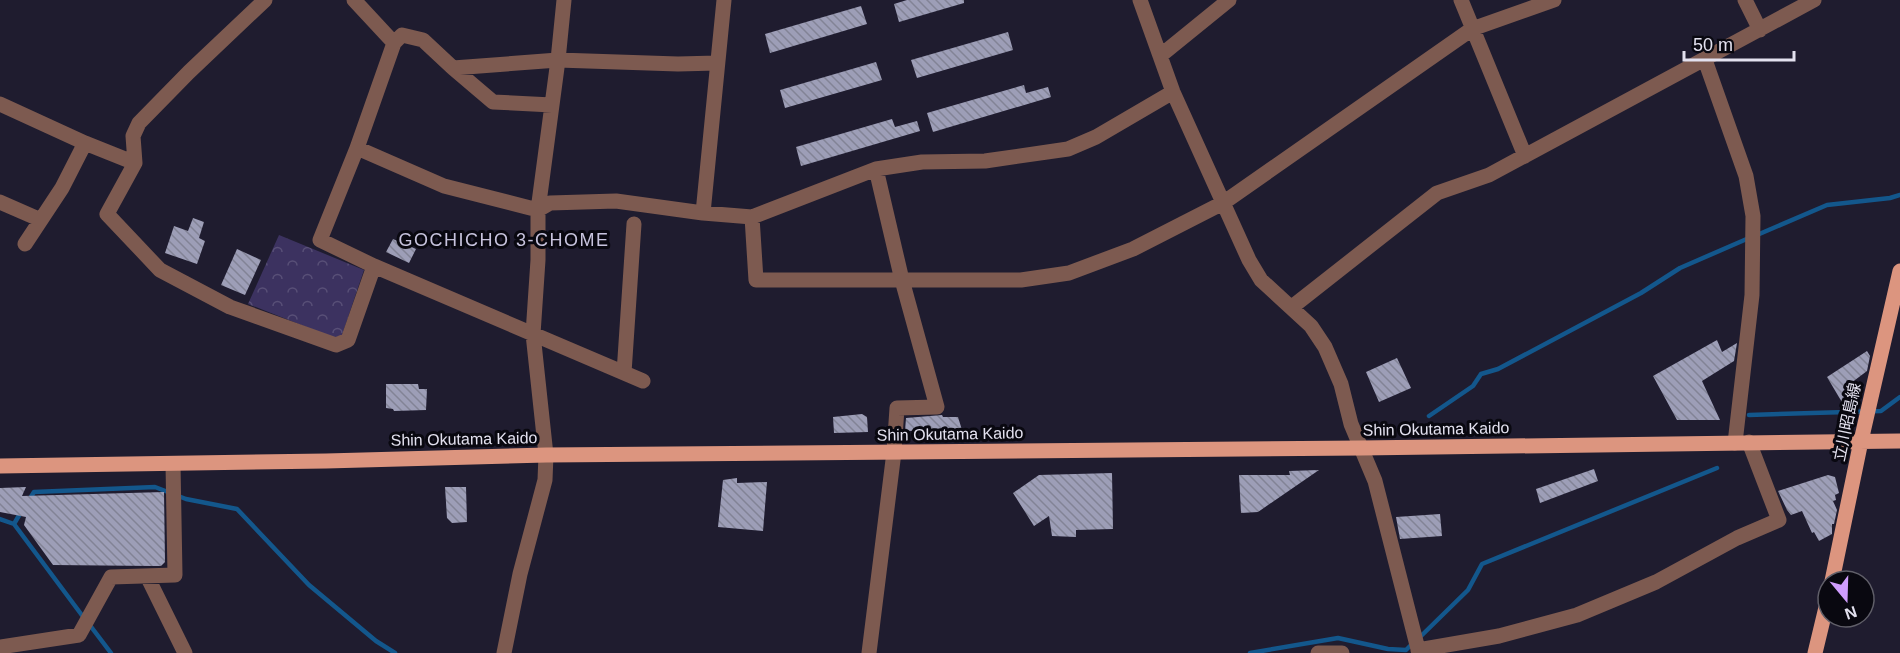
<svg xmlns="http://www.w3.org/2000/svg" width="1900" height="653" viewBox="0 0 1900 653" font-family="Arial,'Noto Sans JP',sans-serif">
<defs>
<pattern id="park-crowns" width="20" height="18" patternUnits="userSpaceOnUse" patternTransform="scale(1.5)"><rect width="20" height="18" fill="#3c3260"/><path d="M2 6a3 3 0 1 1 6 0M12 15a3 3 0 1 1 6 0" fill="none" stroke="#584f77"/></pattern>
<pattern id="building-back-hatch" width="6" height="6" patternUnits="userSpaceOnUse" patternTransform="scale(1.5)"><rect width="6" height="6" fill="#9d9eb7"/><path d="M-1 5l2 2M0 0l6 6M5-1l2 2" fill="none" stroke="#828396"/></pattern>
</defs>
<rect width="100%" height="100%" fill="#1f1c2f"/>
<path fill="url(#park-crowns)" d="M 279,235 L 364,270 L 342,335 L 334,338 L 248,304 Z"/>
<g fill="none" stroke-linecap="round" stroke-linejoin="round">
<path stroke="#13578c" stroke-width="4.5" d="M 1757,235 L 1827,205 L 1890,198 L 1900,195
M 1749,415 L 1881,411 L 1900,397
M 1429,416 L 1473,386 L 1481,374 L 1498,369 L 1641,293 L 1680,268 L 1749,238
M 29,500 L 34,492 L 155,487 L 186,499 L 237,509 L 309,585 L 376,641 L 395,653
M 0,519 L 14,524 L 21,512
M 14,524 L 84,618
M 89,624 L 111,653
M 1419,638 L 1468,590 L 1482,564 L 1717,468
M 1250,653 L 1338,638 L 1388,649 L 1406,650 L 1413,643"/>
</g>
<path fill="url(#building-back-hatch)" d="M 907,0 L 964,0 L 964,3 L 899,22 L 894,4 Z
M 861,6 L 867,24 L 770,53 L 765,34 Z
M 1008,32 L 1013,50 L 917,78 L 911,60 Z
M 876,62 L 882,80 L 785,108 L 780,90 Z
M 1024,85 L 1026,93 L 1048,87 L 1051,97 L 933,132 L 927,113 Z
M 892,119 L 895,127 L 917,121 L 920,131 L 801,166 L 796,147 Z
M 193,218 L 204,222 L 199,238 L 205,241 L 197,264 L 165,253 L 174,226 L 188,231 Z
M 393,239 L 416,249 L 409,263 L 386,252 Z
M 237,249 L 261,260 L 245,295 L 221,285 Z
M 1717,340 L 1722,352 L 1737,343 L 1734,361 L 1702,381 L 1720,420 L 1677,420 L 1653,376 Z
M 1867,351 L 1870,356 L 1867,371 L 1847,386 L 1857,402 L 1846,409 L 1827,377 Z
M 1397,358 L 1411,388 L 1379,402 L 1366,372 Z
M 386,384 L 418,384 L 419,389 L 427,389 L 426,410 L 394,411 L 393,409 L 386,408 Z
M 862,414 L 867,417 L 868,432 L 834,433 L 833,417 Z
M 942,415 L 943,417 L 958,417 L 962,430 L 905,431 L 906,418 Z
M 1594,469 L 1598,481 L 1540,503 L 1536,489 Z
M 1319,470 L 1258,512 L 1241,513 L 1239,475 L 1290,475 L 1289,471 Z
M 1112,473 L 1113,529 L 1076,530 L 1076,537 L 1052,536 L 1049,516 L 1034,526 L 1013,493 L 1039,475 Z
M 1828,475 L 1835,477 L 1839,493 L 1835,495 L 1836,500 L 1833,501 L 1837,510 L 1834,524 L 1832,524 L 1832,534 L 1819,541 L 1814,532 L 1812,533 L 1802,511 L 1791,515 L 1787,510 L 1778,491 Z
M 737,478 L 737,483 L 767,482 L 763,531 L 718,527 L 723,480 Z
M 26,487 L 22,496 L 164,492 L 165,562 L 161,566 L 152,566 L 53,565 L 24,525 L 26,517 L 0,512 L 0,488 Z
M 445,487 L 466,487 L 467,522 L 452,523 L 447,518 Z
M 1440,514 L 1442,536 L 1400,539 L 1396,517 Z"/>
<g fill="none" stroke-linecap="round" stroke-linejoin="round">
<path stroke="#7d5a50" stroke-width="15" d="M 354,0 L 394,43
M 1140,0 L 1173,92 L 1249,260 L 1261,280 L 1311,326 L 1325,347 L 1341,384 L 1351,424 L 1375,481 L 1419,653
M 1461,0 L 1525,156
M 1745,0 L 1760,30
M 1160,56 L 1229,0
M 1705,60 L 1746,176 L 1753,216 L 1752,295 L 1735,443
M 453,68 L 558,60 L 678,64 L 717,63
M 0,104 L 85,143 L 135,163 L 133,136 L 139,123 L 189,72 L 265,0
M 552,105 L 493,102 L 453,68 L 423,40 L 402,35 L 394,43 L 357,148 L 444,186 L 538,210 L 550,203 L 616,201 L 703,213 L 752,217 L 876,169 L 922,162 L 985,161 L 1068,149 L 1096,137 L 1173,92
M 357,148 L 320,240 L 374,266
M 135,163 L 107,214 L 160,270 L 230,307 L 336,345 L 348,340 L 374,266 L 643,381
M 0,202 L 41,220
M 703,213 L 724,0
M 752,217 L 756,280 L 1021,280 L 1069,273 L 1133,249 L 1223,203 L 1472,29 L 1554,0
M 25,244 L 62,188 L 85,143
M 1292,307 L 1437,193 L 1489,175 L 1814,0
M 624,373 L 634,224
M 147,576 L 185,653
M 0,647 L 79,635 L 111,577 L 175,575 L 173,464
M 1418,650 L 1499,636 L 1577,615 L 1656,582 L 1737,538 L 1779,520 L 1749,442
M 504,653 L 520,574 L 545,480 L 546,455 L 533,334 L 538,260 L 538,210 L 558,60 L 564,0
M 869,653 L 894,452 L 897,408 L 937,407 L 902,280 L 876,169
M 1318,653 L 1342,653"/>
<path stroke="#dc957f" stroke-width="15" d="M 0,466 L 326,461 L 546,455 L 1361,448 L 1900,441
M 1832,581 L 1861,441 L 1900,271
M 1815,653 L 1828,599"/>
</g>
<g text-anchor="middle" dominant-baseline="central" stroke-width="6" stroke-linejoin="round" paint-order="stroke">
<g font-size="16" fill="#e3e1ef" stroke="#090810">
<text transform="translate(1847 422) rotate(-78)">立川昭島線</text>
<text transform="translate(1436 429) rotate(-1)">Shin Okutama Kaido</text>
<text transform="translate(950 434) rotate(-1)">Shin Okutama Kaido</text>
<text transform="translate(464 439) rotate(-1)">Shin Okutama Kaido</text>
</g>
<g font-size="18" letter-spacing="1.5" fill="#c7c3dd" stroke="#090810">
<text x="504" y="240">GOCHICHO 3-CHOME</text>
</g>
</g>
<g transform="translate(1846 599) rotate(161)"><circle r="28" fill="#090810" stroke="#605f69" stroke-width="1.5"/>
<path d="M0-4.5L10 22L0 15L-10 22Z" fill="#d09dfe"/>
<text y="-9" font-size="16" font-weight="bold" text-anchor="middle" fill="#e3e1ef">N</text>
</g>
<path d="M1684 51v9h110v-9" fill="none" stroke="#e3e1ef" stroke-width="3"/>
<text x="1693" y="51" font-size="18" fill="#e3e1ef" stroke="#090810" stroke-width="4.5" paint-order="stroke">50 m</text>
</svg>
